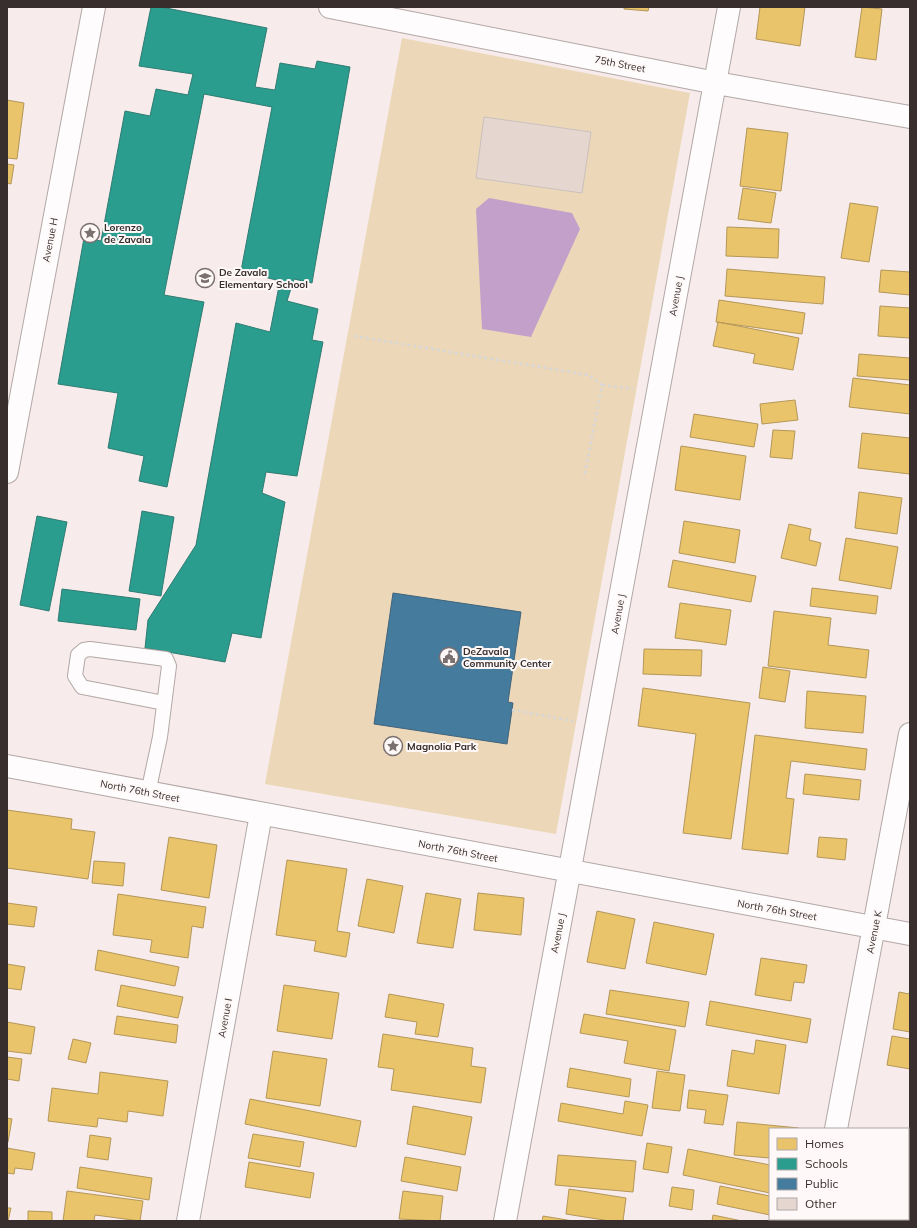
<svg xmlns="http://www.w3.org/2000/svg" width="917" height="1228" viewBox="0 0 917 1228" font-family="Mulish,sans-serif">
<rect width="100%" height="100%" fill="#f7ebeb"/>
<path fill="#ecd8b8" d="M 402,38 L 690,93 L 556,834 L 265,784 Z"/>
<path fill="#c2a0ca" d="M 489,198 L 572,213 L 580,229 L 531,337 L 482,329 L 476,209 Z"/>
<path fill="#e9c46a" stroke="#b49758" d="M 624,7 L 649,7 L 648,11 L 624,9 Z
M 760,7 L 805,7 L 800,46 L 756,39 Z
M 862,7 L 882,9 L 876,60 L 855,57 Z
M 7,100 L 24,103 L 17,159 L 7,158 Z
M 747,128 L 788,133 L 781,191 L 740,186 Z
M 7,164 L 14,165 L 11,184 L 7,183 Z
M 743,188 L 776,193 L 771,223 L 738,219 Z
M 850,203 L 878,207 L 869,262 L 841,258 Z
M 727,227 L 779,229 L 778,258 L 726,256 Z
M 727,269 L 825,277 L 823,304 L 725,296 Z
M 881,270 L 910,272 L 910,295 L 879,292 Z
M 719,300 L 805,313 L 802,334 L 716,322 Z
M 880,306 L 910,308 L 910,338 L 878,336 Z
M 718,322 L 799,338 L 793,370 L 753,363 L 755,354 L 713,346 Z
M 859,354 L 910,358 L 910,380 L 857,376 Z
M 853,378 L 910,385 L 910,414 L 849,407 Z
M 795,400 L 798,420 L 762,424 L 760,404 Z
M 694,414 L 758,424 L 754,447 L 690,437 Z
M 773,430 L 795,431 L 792,459 L 770,457 Z
M 862,433 L 910,438 L 910,474 L 858,468 Z
M 681,446 L 746,456 L 740,500 L 675,490 Z
M 859,492 L 902,498 L 897,534 L 855,528 Z
M 684,521 L 740,530 L 735,563 L 679,553 Z
M 789,524 L 811,529 L 809,540 L 821,543 L 816,566 L 781,558 Z
M 846,538 L 898,547 L 891,589 L 839,580 Z
M 673,560 L 756,576 L 751,602 L 668,587 Z
M 812,588 L 878,596 L 876,614 L 810,606 Z
M 680,603 L 731,610 L 726,645 L 675,638 Z
M 774,611 L 831,618 L 828,645 L 869,650 L 866,678 L 768,666 Z
M 644,649 L 702,650 L 701,676 L 643,674 Z
M 763,667 L 790,671 L 785,702 L 759,698 Z
M 643,688 L 750,703 L 731,839 L 683,833 L 696,734 L 638,726 Z
M 807,691 L 866,696 L 863,733 L 805,728 Z
M 755,735 L 867,749 L 865,770 L 791,761 L 786,798 L 794,799 L 788,854 L 742,849 Z
M 805,774 L 861,780 L 859,800 L 803,794 Z
M 7,810 L 72,819 L 71,829 L 95,832 L 88,879 L 7,868 Z
M 169,837 L 217,845 L 209,898 L 161,890 Z
M 819,837 L 847,839 L 845,860 L 817,857 Z
M 287,860 L 347,869 L 337,931 L 350,933 L 346,957 L 314,951 L 316,941 L 276,935 Z
M 94,861 L 125,863 L 123,886 L 92,883 Z
M 367,879 L 403,886 L 394,933 L 358,926 Z
M 7,893 L 7,903 L 37,907 L 34,927 L 7,924 Z
M 426,893 L 461,899 L 453,948 L 417,943 Z
M 478,893 L 524,898 L 521,935 L 474,930 Z
M 118,894 L 206,907 L 203,928 L 192,926 L 188,958 L 150,952 L 152,940 L 113,935 Z
M 597,911 L 635,919 L 625,969 L 587,962 Z
M 654,922 L 714,934 L 706,975 L 646,963 Z
M 98,950 L 179,967 L 175,986 L 95,970 Z
M 761,958 L 807,965 L 804,983 L 794,982 L 791,1001 L 755,995 Z
M 7,964 L 25,967 L 21,990 L 7,988 Z
M 121,985 L 183,997 L 178,1018 L 117,1006 Z
M 284,985 L 339,993 L 332,1039 L 277,1031 Z
M 610,990 L 689,1002 L 685,1027 L 606,1014 Z
M 910,990 L 910,1032 L 893,1029 L 899,992 L 909,994 Z
M 389,994 L 444,1004 L 438,1037 L 415,1034 L 417,1022 L 385,1017 Z
M 710,1001 L 811,1019 L 807,1043 L 706,1025 Z
M 584,1014 L 676,1030 L 669,1071 L 624,1063 L 628,1041 L 580,1033 Z
M 117,1016 L 178,1025 L 176,1043 L 114,1034 Z
M 7,1022 L 35,1027 L 31,1054 L 7,1051 Z
M 383,1034 L 473,1048 L 471,1066 L 486,1068 L 481,1103 L 391,1090 L 394,1069 L 378,1067 Z
M 892,1036 L 910,1039 L 910,1069 L 887,1065 Z
M 73,1039 L 91,1043 L 86,1063 L 68,1059 Z
M 756,1040 L 786,1045 L 779,1094 L 727,1086 L 732,1050 L 754,1054 Z
M 273,1051 L 327,1059 L 320,1106 L 266,1098 Z
M 7,1057 L 22,1059 L 19,1081 L 7,1079 Z
M 570,1068 L 631,1079 L 629,1097 L 567,1087 Z
M 657,1071 L 685,1075 L 680,1111 L 652,1108 Z
M 100,1072 L 168,1081 L 163,1116 L 128,1111 L 127,1122 L 98,1118 L 97,1127 L 48,1121 L 52,1088 L 98,1094 Z
M 689,1090 L 728,1095 L 723,1125 L 704,1123 L 706,1110 L 687,1108 Z
M 250,1099 L 361,1121 L 356,1147 L 245,1124 Z
M 625,1101 L 648,1105 L 642,1136 L 558,1121 L 561,1103 L 623,1114 Z
M 413,1106 L 472,1117 L 465,1155 L 407,1144 Z
M 7,1118 L 12,1119 L 8,1142 L 7,1142 Z
M 737,1122 L 799,1128 L 799,1129 L 770,1129 L 770,1158 L 734,1155 Z
M 908,1130 L 910,1131 L 910,1184 L 908,1184 Z
M 253,1134 L 304,1142 L 300,1167 L 248,1158 Z
M 90,1135 L 111,1138 L 108,1160 L 87,1157 Z
M 647,1143 L 672,1147 L 668,1173 L 643,1169 Z
M 7,1148 L 35,1153 L 32,1170 L 15,1168 L 14,1174 L 7,1173 Z
M 688,1149 L 770,1165 L 770,1193 L 683,1175 Z
M 558,1155 L 636,1161 L 633,1192 L 555,1185 Z
M 405,1157 L 461,1167 L 457,1191 L 401,1181 Z
M 249,1162 L 314,1173 L 310,1198 L 245,1187 Z
M 80,1167 L 152,1178 L 149,1200 L 77,1188 Z
M 720,1186 L 770,1196 L 770,1215 L 717,1204 Z
M 672,1187 L 694,1190 L 692,1210 L 669,1206 Z
M 569,1189 L 626,1198 L 623,1221 L 610,1221 L 566,1214 Z
M 67,1191 L 143,1201 L 140,1221 L 95,1215 L 94,1221 L 63,1221 Z
M 403,1191 L 443,1196 L 440,1221 L 399,1219 Z
M 908,1191 L 910,1191 L 910,1217 L 908,1217 Z
M 7,1208 L 11,1208 L 8,1221 L 7,1221 Z
M 28,1211 L 52,1212 L 52,1221 L 28,1221 Z
M 713,1215 L 742,1221 L 712,1221 Z
M 543,1216 L 573,1221 L 542,1221 Z
M 862,1219 L 879,1219 L 910,1221 L 862,1221 Z"/>
<path fill="#2a9d8f" stroke="#2e7c72" d="M 151,7 L 161,7 L 267,28 L 255,87 L 275,90 L 280,63 L 315,69 L 317,61 L 350,67 L 312,283 L 294,279 L 287,301 L 318,309 L 312,340 L 323,342 L 297,476 L 266,472 L 262,493 L 285,502 L 261,638 L 232,633 L 225,662 L 145,648 L 148,620 L 196,545 L 236,323 L 270,332 L 280,281 L 241,271 L 272,107 L 204,94 L 164,295 L 204,302 L 167,487 L 139,481 L 144,456 L 108,448 L 118,393 L 58,384 L 84,238 L 101,241 L 125,111 L 150,116 L 156,89 L 188,95 L 193,74 L 139,66 Z
M 142,511 L 174,517 L 161,596 L 129,591 Z
M 37,516 L 67,522 L 49,611 L 20,605 Z
M 62,589 L 140,599 L 136,630 L 58,621 Z"/>
<path fill="#457b9d" stroke="#41647c" d="M 393,593 L 521,612 L 508,702 L 513,703 L 507,744 L 374,724 Z"/>
<path fill="#e5d6d0" stroke="#cac1be" d="M 484,117 L 591,132 L 582,193 L 476,178 Z"/>
<g fill="none" stroke-linecap="round" stroke-linejoin="round">
<g stroke="#b2a8a7" stroke-width="16">
<path id="service" d="M 148,793 L 160,737 L 169,666 L 166,659 L 90,649 L 84,650 L 78,655 L 75,676 L 82,687 L 164,703"/>
</g>
<g stroke="#b2a8a7" stroke-width="24">
<path id="minor" d="M 7,472 L 94,7
M 7,766 L 910,934
M 836,1129 L 910,734
M 188,1221 L 261,814
M 505,1221 L 729,7
M 819,1221 L 820,1219"/>
</g>
<g stroke="#b2a8a7" stroke-width="24">
<path id="secondary" d="M 330,7 L 716,83 L 910,117"/>
</g>
<path stroke="#d9d6d6" stroke-width="2.5" stroke-dasharray="3 3" stroke-linecap="butt" d="M 354,336 L 588,375 L 602,385 L 584,478
M 602,385 L 633,389
M 512,710 L 573,721"/>
<use href="#service" stroke="#fefcfc" stroke-width="14"/>
<use href="#minor" stroke="#fefcfc" stroke-width="22"/>
<use href="#secondary" stroke="#fefcfc" stroke-width="22"/>
</g>
<defs>
<g id="sight-ring" transform="scale(1)"><circle r="9.5" fill="#fef9f8" stroke="#7b7070" stroke-width="1.5"/><path d="M0-6L1.8-2.2L6-1.7L2.9 1.2L3.7 5.4L0 3.3L-3.7 5.4L-2.9 1.2L-6-1.7L-1.8-2.2Z" fill="#7b7070"/></g>
<g id="school-ring" transform="scale(1)"><circle r="9.5" fill="#fef9f8" stroke="#7b7070" stroke-width="1.5"/><path d="M0-5L7-2L0 1L-7-2ZM-4 1L0 2.5L4 1V4Q0 6-4 4Z" fill="#7b7070"/></g>
<g id="civic-ring" transform="scale(1)"><circle r="9.5" fill="#fef9f8" stroke="#7b7070" stroke-width="1.5"/><path d="M-.6-6.5H3V-4.5H.6V-3L4-1V1h2V6H-6V1h2V-1L-.6-3ZM-1.2 2.5V6h2.4V2.5Z" fill="#7b7070"/></g>
</defs>
<g fill-rule="evenodd">
<use href="#sight-ring" x="90" y="233"/>
<use href="#school-ring" x="205" y="278"/>
<use href="#civic-ring" x="449" y="657"/>
<use href="#sight-ring" x="393" y="746"/>
</g>
<g text-anchor="middle" dominant-baseline="central" stroke-width="4" stroke-linejoin="round" paint-order="stroke">
<g font-size="10" fill="#382e2e" stroke="#fef9f8">
<text transform="translate(620 64) rotate(11)">75th Street</text>
<text transform="translate(50 240) rotate(-79)">Avenue H</text>
<text transform="translate(676 296) rotate(-80)">Avenue J</text>
<text transform="translate(618 614) rotate(-80)">Avenue J</text>
<text transform="translate(140 791) rotate(11)">North 76th Street</text>
<text transform="translate(458 851) rotate(11)">North 76th Street</text>
<text transform="translate(777 910) rotate(10)">North 76th Street</text>
<text transform="translate(874 932) rotate(-79)">Avenue K</text>
<text transform="translate(558 933) rotate(-79)">Avenue J</text>
<text transform="translate(225 1018) rotate(-80)">Avenue I</text>
</g>
<g font-size="10" font-weight="bold" fill="#382e2e" stroke="#fef9f8" text-anchor="start">
<text x="104" y="227">Lorenzo<tspan x="104" dy="12">de Zavala</tspan></text>
<text x="219" y="272">De Zavala<tspan x="219" dy="12">Elementary School</tspan></text>
<text x="463" y="651">DeZavala<tspan x="463" dy="12">Community Center</tspan></text>
<text x="407" y="746">Magnolia Park</text>
</g>
</g>
<rect width="917" height="1228" fill="none" stroke="#382e2e" stroke-width="16"/>
<rect x="769" y="1128" width="140" height="92" fill="#fef9f8" stroke="#afa8a7"/>
<rect x="777" y="1138" width="20" height="12" fill="#e9c46a" stroke="#afa8a7"/>
<text x="805" y="1148" font-size="12" fill="#382e2e">Homes</text>
<rect x="777" y="1158" width="20" height="12" fill="#2a9d8f" stroke="#afa8a7"/>
<text x="805" y="1168" font-size="12" fill="#382e2e">Schools</text>
<rect x="777" y="1178" width="20" height="12" fill="#457b9d" stroke="#afa8a7"/>
<text x="805" y="1188" font-size="12" fill="#382e2e">Public</text>
<rect x="777" y="1198" width="20" height="12" fill="#e5d6d0" stroke="#afa8a7"/>
<text x="805" y="1208" font-size="12" fill="#382e2e">Other</text>
</svg>
